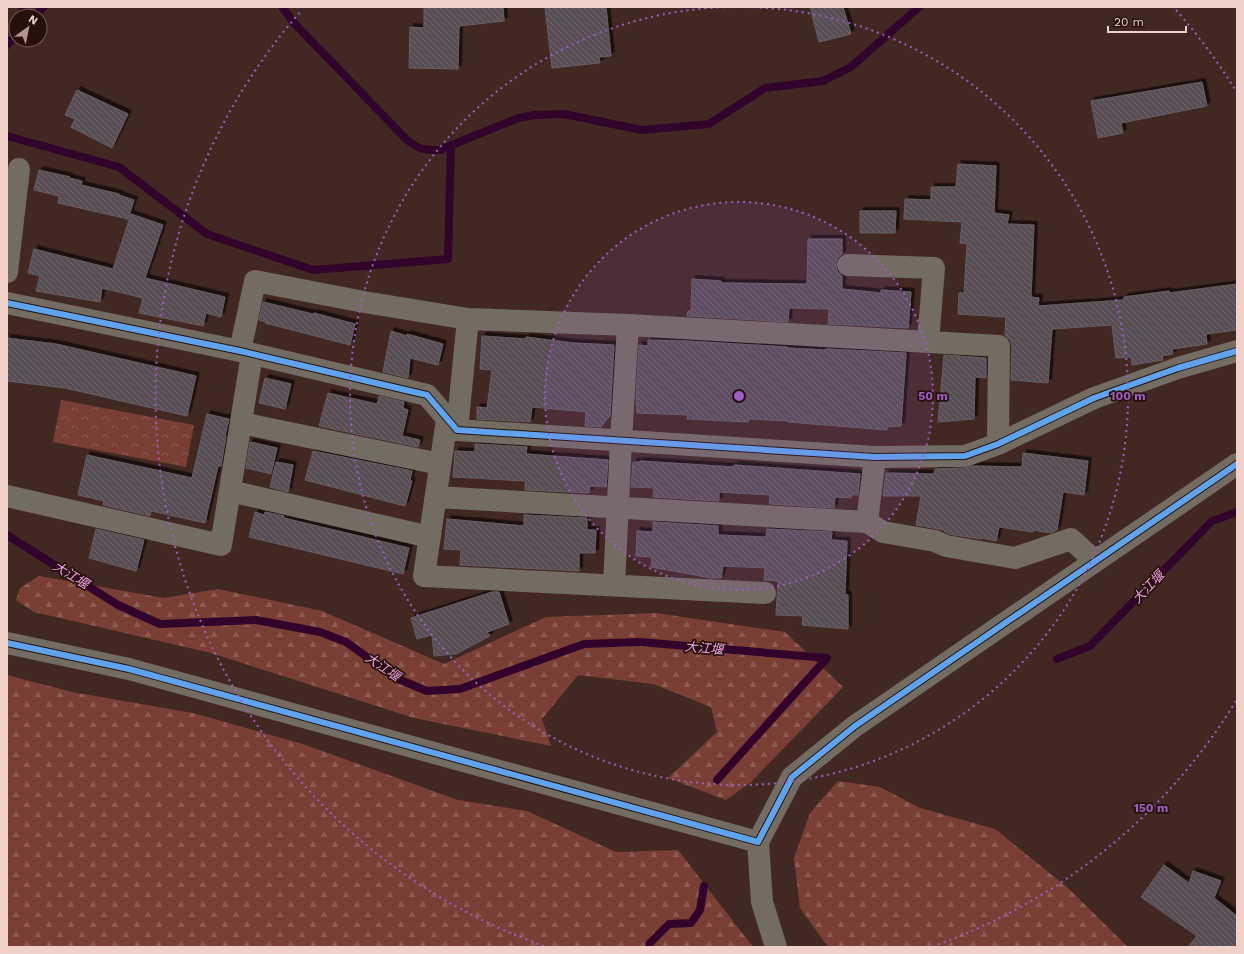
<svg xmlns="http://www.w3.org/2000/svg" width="1244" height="954" viewBox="0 0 1244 954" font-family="'Work Sans','Noto Sans JP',sans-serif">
<defs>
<pattern id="forest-firs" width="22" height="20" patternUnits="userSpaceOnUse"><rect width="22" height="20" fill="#793f34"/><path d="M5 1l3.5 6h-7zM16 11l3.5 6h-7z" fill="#8c5a50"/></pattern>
<pattern id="park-crowns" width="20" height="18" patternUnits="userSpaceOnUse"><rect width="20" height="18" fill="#793f34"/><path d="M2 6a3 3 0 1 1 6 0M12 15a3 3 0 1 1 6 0" fill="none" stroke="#8c5a50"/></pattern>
<pattern id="building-back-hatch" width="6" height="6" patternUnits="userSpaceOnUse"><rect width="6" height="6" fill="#574e54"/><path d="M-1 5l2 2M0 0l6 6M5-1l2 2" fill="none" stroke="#6f666b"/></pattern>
<filter id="shadow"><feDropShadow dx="3.5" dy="-3.5" stdDeviation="0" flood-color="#0009"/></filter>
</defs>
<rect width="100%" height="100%" fill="#422823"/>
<path fill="url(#forest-firs)" d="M 39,576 L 164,598 L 218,589 L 322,611 L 444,664 L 546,617 L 656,613 L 785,632 L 843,687 L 751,782 L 726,800 L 668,778 L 717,732 L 711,707 L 653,684 L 578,675 L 542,719 L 551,746 L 414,718 L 211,653 L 34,612 L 16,600 L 20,588 Z
M 7,675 L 72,692 L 193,713 L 303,744 L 458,800 L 527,811 L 616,852 L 678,850 L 753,947 L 7,947 Z
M 838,781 L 880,787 L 920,808 L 995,829 L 1068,888 L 1128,947 L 828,947 L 800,908 L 794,858 L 810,813 Z"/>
<path fill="url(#park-crowns)" d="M 61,400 L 194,425 L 186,467 L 53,442 Z"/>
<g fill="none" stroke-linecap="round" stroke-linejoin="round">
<path stroke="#32042b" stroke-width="8" d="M 22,7 L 29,16
M 282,7 L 294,23 L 406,139 C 419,150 423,150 440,150 L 518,118 L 534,115 L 564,114 L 642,130 L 709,124 L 765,88 L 823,81 L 851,67 L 919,7
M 34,16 L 44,7
M 7,45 L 16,35
M 7,136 L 119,167 L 207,234 L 313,270 L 448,259 L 451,145
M 7,535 L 118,605 L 160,624 L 256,620 L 320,632 L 346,642 L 398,679 L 427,691 L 460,689 L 584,644 L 640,642 L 827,658
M 1057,659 L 1090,646 L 1212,521 L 1237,512
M 717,780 L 827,658
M 649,947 L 650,943 L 669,924 L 691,923 L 700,910 L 704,886"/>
</g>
<path fill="url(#building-back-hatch)" stroke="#665d64" filter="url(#shadow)" d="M 424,7 L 503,7 L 504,21 L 459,26 L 458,69 L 409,68 L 410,27 L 424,28 Z
M 545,7 L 606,7 L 611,56 L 599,57 L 600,63 L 552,68 Z
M 810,7 L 843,7 L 851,34 L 819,42 Z
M 1202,82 L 1207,106 L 1121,123 L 1123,133 L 1098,138 L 1091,101 Z
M 77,90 L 128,114 L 112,148 L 71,127 L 75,119 L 65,115 Z
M 958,164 L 996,166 L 994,213 L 1009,215 L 1007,224 L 1034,225 L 1031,297 L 1039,298 L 1038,306 L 1124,300 L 1124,297 L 1169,291 L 1169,293 L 1237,284 L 1237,330 L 1206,334 L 1207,344 L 1172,349 L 1173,354 L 1162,356 L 1163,360 L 1132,365 L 1131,357 L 1116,358 L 1112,325 L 1052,329 L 1048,383 L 1011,380 L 1012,346 L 1010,340 L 1005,335 L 1006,317 L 958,314 L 959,293 L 964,293 L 967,244 L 960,243 L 962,222 L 904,219 L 905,199 L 931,200 L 931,187 L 956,187 Z
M 39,170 L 70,177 L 69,178 L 82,181 L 81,185 L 119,194 L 119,195 L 134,200 L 128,219 L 58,203 L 59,196 L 34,190 Z
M 860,211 L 896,211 L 895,233 L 860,233 Z
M 131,214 L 163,225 L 145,278 L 225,297 L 221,317 L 206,313 L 203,326 L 139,313 L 143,298 L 102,288 L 100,302 L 36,291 L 40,276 L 28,273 L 34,249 L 113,269 Z
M 808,239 L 842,239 L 842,254 L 837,259 L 836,265 L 837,271 L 842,276 L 842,289 L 881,293 L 881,290 L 911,292 L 908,328 L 828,324 L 829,309 L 789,308 L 788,322 L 687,316 L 688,311 L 691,311 L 692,279 L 721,281 L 721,283 L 807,284 Z
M 263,302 L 313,314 L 314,313 L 355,324 L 350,345 L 265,323 L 266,322 L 259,320 Z
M 391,331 L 407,336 L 407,334 L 443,344 L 438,365 L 410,358 L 408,378 L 383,372 Z
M 482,336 L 526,339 L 526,337 L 573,343 L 614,345 L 610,416 L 601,427 L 585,426 L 586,412 L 532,407 L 530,422 L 477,419 L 477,407 L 487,408 L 492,370 L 480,369 Z
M 7,338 L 56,344 L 196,376 L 187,416 L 65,388 L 7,381 Z
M 648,340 L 686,341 L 787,347 L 787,348 L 826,350 L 826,349 L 906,353 L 901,426 L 887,427 L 887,430 L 788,422 L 788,421 L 749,419 L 748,422 L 687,419 L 688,415 L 637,413 L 636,399 L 639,345 L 648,346 Z
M 944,355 L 986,358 L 986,378 L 975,377 L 974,419 L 938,422 Z
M 265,378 L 291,384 L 285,409 L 259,403 Z
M 328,393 L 377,404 L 379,396 L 404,402 L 403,408 L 408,410 L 402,436 L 420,440 L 418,447 L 319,426 Z
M 207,414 L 229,419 L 225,436 L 226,436 L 221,466 L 218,466 L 205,523 L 151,511 L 150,516 L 103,505 L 104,501 L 78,495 L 87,455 L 192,478 Z
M 250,442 L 277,448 L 271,474 L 246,468 Z
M 475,444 L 527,447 L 526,454 L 608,460 L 606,487 L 590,486 L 589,493 L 525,490 L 525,481 L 453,477 L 455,451 L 475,452 Z
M 313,451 L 412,471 L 410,480 L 412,481 L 405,506 L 305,480 Z
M 1023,453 L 1088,461 L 1084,495 L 1063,492 L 1057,530 L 1051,533 L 1033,530 L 1033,532 L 999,527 L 996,541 L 982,538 L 981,539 L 954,535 L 949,534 L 944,531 L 944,530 L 916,525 L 921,496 L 883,496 L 886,473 L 934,474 L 935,469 L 965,468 L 973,466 L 1022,467 Z
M 640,461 L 734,467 L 734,465 L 860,474 L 858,495 L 851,495 L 851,498 L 835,497 L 834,508 L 769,504 L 770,495 L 719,492 L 719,501 L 653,497 L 654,488 L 631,487 L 633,462 L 640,462 Z
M 276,462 L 293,465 L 288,492 L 270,487 Z
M 255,512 L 264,515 L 265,512 L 284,516 L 284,518 L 409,548 L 403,574 L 249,537 Z
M 524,515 L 587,518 L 587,530 L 596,530 L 595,553 L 579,553 L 579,571 L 460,565 L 461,550 L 444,549 L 447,519 L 524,526 Z
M 653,522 L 718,526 L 718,535 L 766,537 L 767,529 L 832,532 L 831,540 L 847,541 L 845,594 L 848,595 L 848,629 L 802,625 L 803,616 L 776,615 L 778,581 L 764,580 L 765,568 L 723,566 L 721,578 L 711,578 L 651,567 L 652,557 L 636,556 L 637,531 L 653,532 Z
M 96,529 L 144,540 L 136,571 L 89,558 Z
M 492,592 L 499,592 L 509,624 L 487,632 L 490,636 L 456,654 L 434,656 L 432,635 L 417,639 L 411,618 Z
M 1164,865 L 1189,883 L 1193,871 L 1221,881 L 1214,898 L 1237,916 L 1237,947 L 1188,947 L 1197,936 L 1141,897 Z"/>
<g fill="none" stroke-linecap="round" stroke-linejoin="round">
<path stroke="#726c62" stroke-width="22" d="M 848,265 L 934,268 L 928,342
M 7,272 L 19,169
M 7,303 L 240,351 L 427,395 L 457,430 L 875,457 L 965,456 L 998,444 L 1094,398 L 1178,368 L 1237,351
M 240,351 L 255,281 L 364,302 L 468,319 L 628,325 L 999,346 L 998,444
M 447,419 L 424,576 L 765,593
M 241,423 L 440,464
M 457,430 L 468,319
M 230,491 L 430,537
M 7,496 L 221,545 L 252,354
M 436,497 L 867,522 L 883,532 L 935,541 L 946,546 L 1015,558 L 1071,539 L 1095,561
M 867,522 L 875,457
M 614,585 L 621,441 L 628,325
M 7,643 L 129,669 L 758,842 L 792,777 L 855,726 L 1237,464
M 758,842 L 762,902 L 776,947"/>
<g stroke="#26110c" stroke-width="8">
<path id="cycleway" d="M 7,303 L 240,351 L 427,395 L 457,430 L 875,457 L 965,456 L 998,444 L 1094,398 L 1178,368 L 1237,351
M 7,643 L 129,669 L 758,842 L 792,777 L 855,726 L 1237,464"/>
</g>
<use href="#cycleway" stroke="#60a3ed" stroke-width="6"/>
</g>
<circle cx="739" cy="396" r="194" fill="#9e5dc2" fill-opacity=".12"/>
<g fill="none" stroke="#9e5dc2" stroke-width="2" stroke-dasharray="2 4">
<circle cx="739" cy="396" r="194"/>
<path d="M742 7A389 389 0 1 1 736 7"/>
<path d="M1236 701A583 583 0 0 1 934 946M544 946A583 583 0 0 1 302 10M1176 10A583 583 0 0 1 1236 91"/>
</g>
<g text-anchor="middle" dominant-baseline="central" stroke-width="3.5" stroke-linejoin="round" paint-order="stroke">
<g font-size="13" font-style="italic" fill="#f3a1e6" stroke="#26110c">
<text transform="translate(71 575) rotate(32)">大江堰</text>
<text transform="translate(1148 587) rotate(-46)">大江堰</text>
<text transform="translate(704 648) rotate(5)">大江堰</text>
<text transform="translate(383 667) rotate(34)">大江堰</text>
</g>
</g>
<circle cx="739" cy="396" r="6" fill="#9e5dc2" stroke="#26110c" stroke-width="2"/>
<g font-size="12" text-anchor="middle" font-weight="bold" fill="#9e5dc2" stroke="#26110c" stroke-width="3.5" stroke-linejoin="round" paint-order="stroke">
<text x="933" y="400">50 m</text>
<text x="1128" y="400">100 m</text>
<text x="1151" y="812">150 m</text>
</g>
<rect width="1244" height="954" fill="none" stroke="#f0d0c9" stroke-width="16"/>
<g transform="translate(28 28) rotate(33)"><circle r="19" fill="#26110c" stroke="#775d58"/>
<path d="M0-3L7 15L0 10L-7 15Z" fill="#b3958f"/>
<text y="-6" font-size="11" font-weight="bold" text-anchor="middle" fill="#f0d0c9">N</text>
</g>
<path d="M1108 26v6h78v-6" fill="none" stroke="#f0d0c9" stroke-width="2"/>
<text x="1114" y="26" font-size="12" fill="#f0d0c9" stroke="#26110c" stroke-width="3" paint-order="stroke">20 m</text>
</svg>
